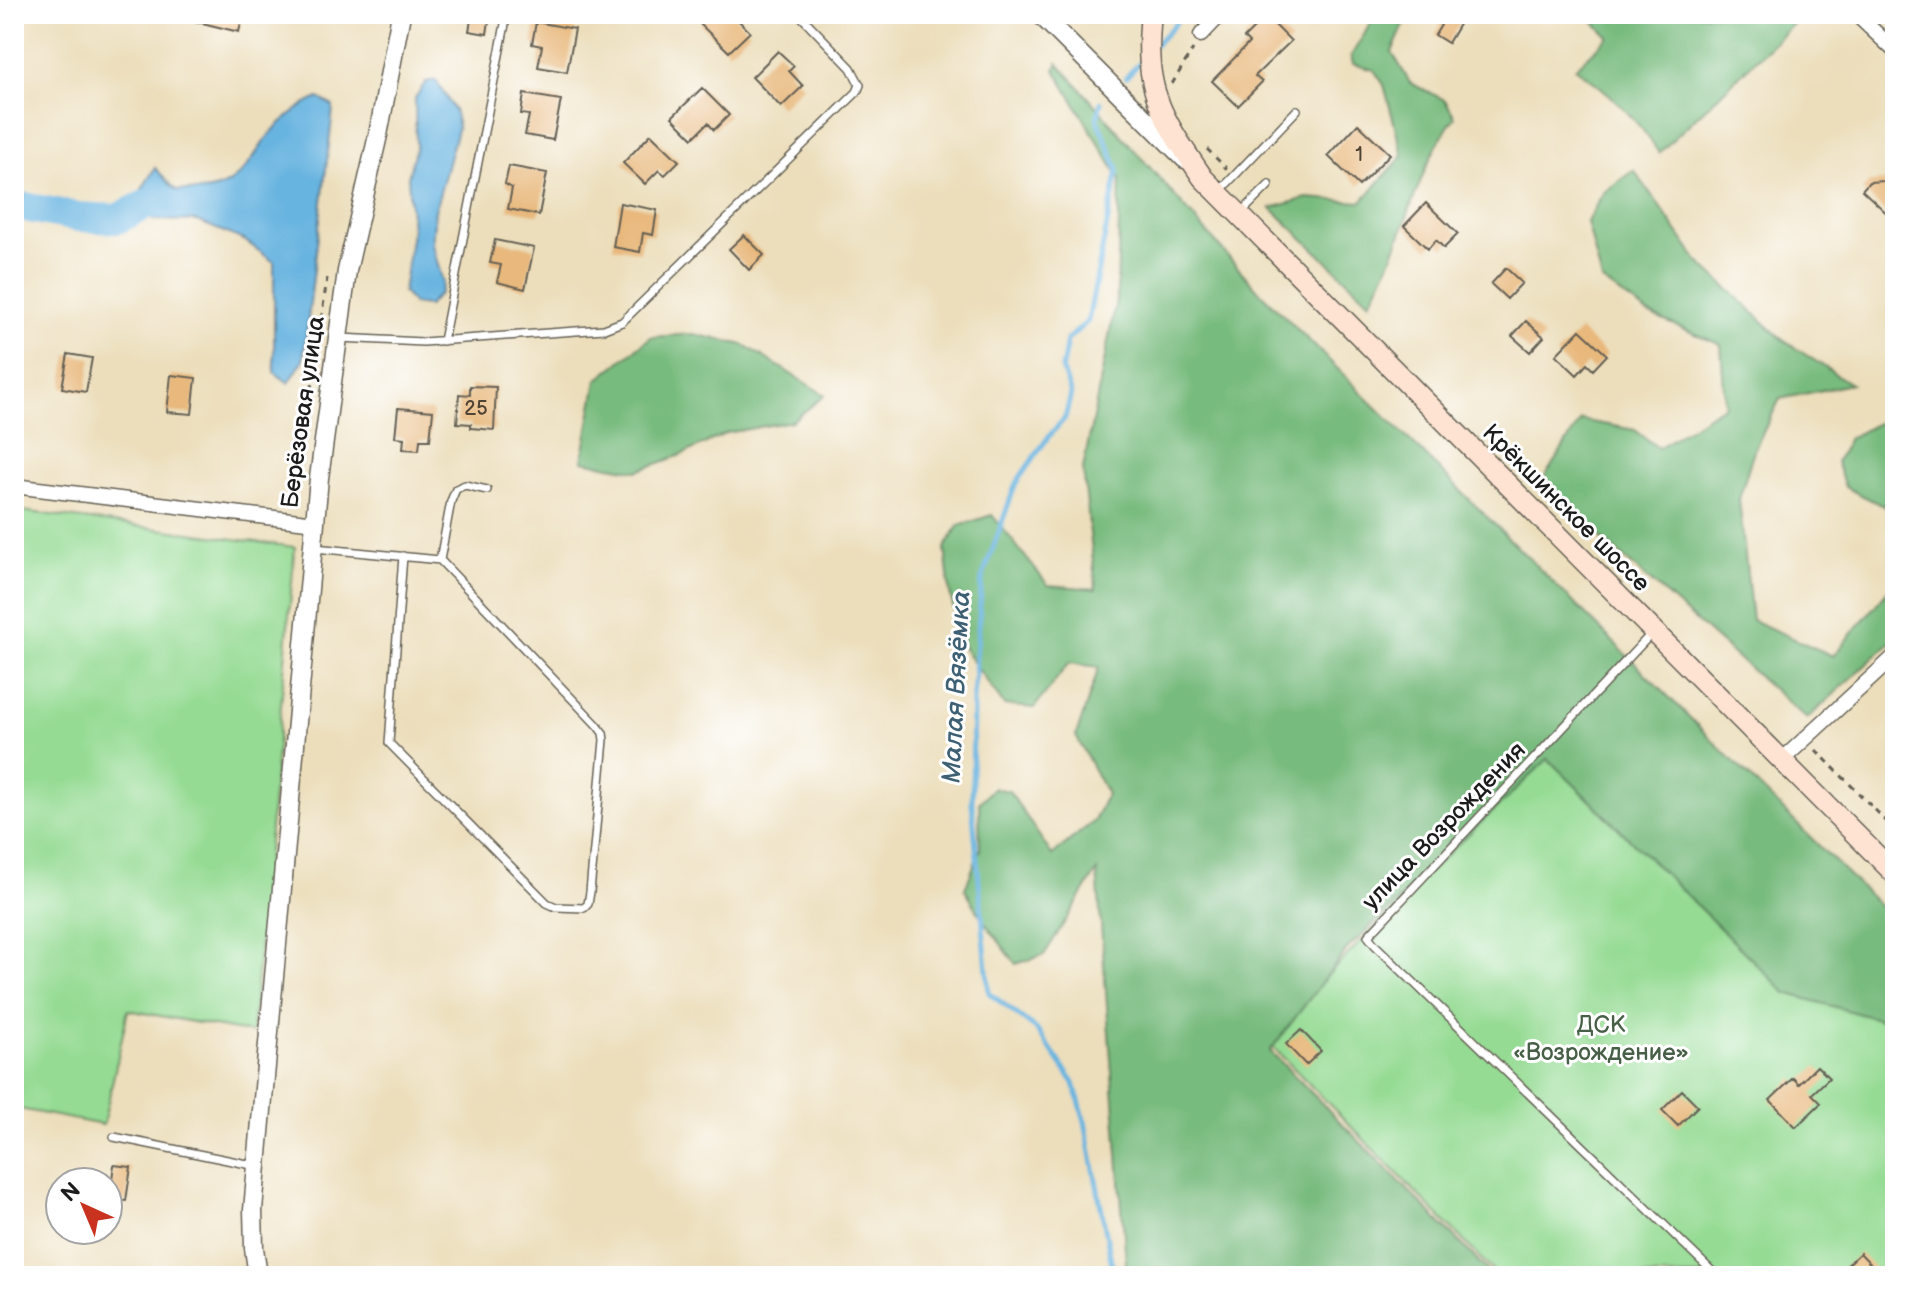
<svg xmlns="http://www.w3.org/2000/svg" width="1909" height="1290" viewBox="0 0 1909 1290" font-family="'Balsamiq Sans',sans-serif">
<rect width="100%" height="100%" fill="#fff"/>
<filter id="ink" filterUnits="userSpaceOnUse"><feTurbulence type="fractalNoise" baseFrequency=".0125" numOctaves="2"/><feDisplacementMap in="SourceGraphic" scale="16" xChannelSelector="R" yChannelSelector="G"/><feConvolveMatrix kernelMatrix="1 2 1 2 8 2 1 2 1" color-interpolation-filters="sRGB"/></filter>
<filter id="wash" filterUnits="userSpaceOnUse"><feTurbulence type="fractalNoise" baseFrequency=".006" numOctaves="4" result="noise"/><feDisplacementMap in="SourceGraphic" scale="32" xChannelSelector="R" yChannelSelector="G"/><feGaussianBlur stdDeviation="1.8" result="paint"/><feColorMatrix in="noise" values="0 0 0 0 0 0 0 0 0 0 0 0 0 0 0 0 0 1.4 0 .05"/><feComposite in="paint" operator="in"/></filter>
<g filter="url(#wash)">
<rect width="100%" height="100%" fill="#ecdebb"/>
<path fill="#96db94" stroke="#597c58" stroke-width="2" d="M 14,510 L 295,547 L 252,1033 L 128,1010 L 103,1125 L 14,1108 Z
M 1594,704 L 1895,988 L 1895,1276 L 1498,1276 L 1265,1039 Z"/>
<path fill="#78bb7e" stroke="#4a6c4d" stroke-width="2" d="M 1374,14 L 1409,14 L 1392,52 L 1410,83 L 1445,100 L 1455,117 C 1414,171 1405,244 1370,302 L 1271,208 L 1307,198 L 1361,202 L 1403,156 L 1384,85 L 1374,70 L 1353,64 L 1351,56 L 1372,21 Z
M 1586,14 L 1794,14 L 1794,23 L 1659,153 C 1637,119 1608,90 1575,68 L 1609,37 Z
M 1058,63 L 1254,286 L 1895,921 L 1895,1024 L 1786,993 L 1548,759 L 1348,948 L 1270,1051 L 1493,1276 L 1127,1276 L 1097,871 L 1044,955 L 1016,964 L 982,919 L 965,889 L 980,849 L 979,803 L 993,788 L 1009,791 L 1052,855 L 1094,821 L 1107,794 L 1076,736 L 1099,667 L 1069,663 L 1034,708 L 1004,705 L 964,649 L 950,594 L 945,548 L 958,526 L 992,515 L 1048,585 L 1096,589 L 1083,469 L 1117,296 L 1120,179 L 1055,70 Z
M 1634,170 L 1698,261 L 1783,340 L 1851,384 L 1780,399 L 1754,450 L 1739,499 L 1752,620 L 1833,656 L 1895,582 L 1895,638 L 1807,719 L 1540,484 L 1581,420 L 1635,430 L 1658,448 L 1725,405 L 1721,345 L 1649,314 L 1602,281 L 1587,222 L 1603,193 Z
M 693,334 L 744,345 L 825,395 L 792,421 L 727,433 L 681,455 L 637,471 L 582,461 L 597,380 L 651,337 Z
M 1895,414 L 1895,512 L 1845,487 L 1836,462 L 1849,438 Z"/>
<path fill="#67b4e0" stroke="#42687e" stroke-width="2" d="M 436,80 L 454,110 L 458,126 L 435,211 L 432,244 L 443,282 L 440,293 L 428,306 L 413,304 L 403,292 L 412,231 L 408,177 L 416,146 L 415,98 L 426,82 Z
M 319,98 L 333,106 L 332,119 L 303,361 L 289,383 L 274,372 L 274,262 L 244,240 L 197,221 L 153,220 L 142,189 L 155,168 L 176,190 C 192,191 210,193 225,185 C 244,176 254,155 266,139 C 279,122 300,105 319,98 Z"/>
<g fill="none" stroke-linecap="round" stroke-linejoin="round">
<path stroke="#67b4e0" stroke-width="5" d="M 1156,44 L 1175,24 L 1180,14
M 1126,77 L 1144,58
M 1101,102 L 1097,119 L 1118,169 L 1088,321 L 1067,340 L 1062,369 L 1071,394 L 1065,418 L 1049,436 L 1016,483 L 982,579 L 973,697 L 972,803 L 989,993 L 1036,1029 L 1074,1083 L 1085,1121 L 1114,1276"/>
<path stroke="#67b4e0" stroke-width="30" d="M 14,205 L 77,217 L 117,219 L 147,204"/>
</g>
<g id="blocks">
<path fill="#e8b87b" d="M 187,14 L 243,14 L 239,32 L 186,19 Z
M 472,14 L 490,14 L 487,34 L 469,31 Z
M 710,14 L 732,14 L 750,32 L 729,52 L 700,24 Z
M 1422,14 L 1465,14 L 1448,43 L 1435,35 L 1441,25 Z
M 1266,16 L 1291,41 L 1255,76 L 1262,82 L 1238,106 L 1212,81 L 1249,43 L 1244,38 Z
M 536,22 L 575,29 L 567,72 L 538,67 L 542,46 L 532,44 Z
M 778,51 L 794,66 L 789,71 L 803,86 L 781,107 L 752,77 Z
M 702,88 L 729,115 L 714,130 L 708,123 L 693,138 L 672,117 Z
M 524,94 L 561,100 L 553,140 L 525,135 L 529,115 L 521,114 Z
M 1358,124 L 1390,154 L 1359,186 L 1328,156 Z
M 651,134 L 679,161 L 665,175 L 659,170 L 645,184 L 623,163 Z
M 509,166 L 547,173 L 539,215 L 508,209 L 512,188 L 505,184 Z
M 1895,173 L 1895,221 L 1862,190 L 1869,182 L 1884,181 Z
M 620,203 L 657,210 L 653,235 L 643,233 L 640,252 L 613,247 Z
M 1426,203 L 1458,234 L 1444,248 L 1436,240 L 1428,249 L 1404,226 Z
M 744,235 L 764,255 L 749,270 L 729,249 Z
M 495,240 L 534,248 L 525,289 L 497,282 L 501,265 L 490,263 Z
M 1506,268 L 1522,283 L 1507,299 L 1491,284 Z
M 1526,321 L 1544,337 L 1530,352 L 1512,336 Z
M 1580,330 L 1607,355 L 1593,370 L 1587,364 L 1577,375 L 1556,355 Z
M 68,354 L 92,358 L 86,392 L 62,388 Z
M 171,375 L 196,378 L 192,414 L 167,412 Z
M 470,386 L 496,387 L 494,430 L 471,428 L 471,424 L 457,423 L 459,394 L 470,395 Z
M 398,408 L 433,411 L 430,440 L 420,440 L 419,450 L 403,449 L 404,438 L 395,437 Z
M 1301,1030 L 1321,1051 L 1306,1065 L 1286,1044 Z
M 1817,1066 L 1829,1078 L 1812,1094 L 1821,1103 L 1796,1127 L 1770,1100 L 1793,1078 L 1799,1084 Z
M 1682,1090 L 1698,1106 L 1678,1126 L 1662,1110 Z
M 114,1165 L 131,1167 L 126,1201 L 109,1199 Z
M 1860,1253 L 1882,1276 L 1836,1276 Z"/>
</g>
</g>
<g filter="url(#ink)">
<use href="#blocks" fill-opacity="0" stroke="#656054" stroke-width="2"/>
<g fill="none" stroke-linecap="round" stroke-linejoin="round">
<g stroke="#656054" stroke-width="10">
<path id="service" d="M 1219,192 L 1297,110
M 1241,213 L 1269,185
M 339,338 L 423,342 L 604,329 L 622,322 L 857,92 L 860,85 L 851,68 L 799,14
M 443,341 L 507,14
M 315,548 L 325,549 L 440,560 L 597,725 L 603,733 L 604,740 L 590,892 L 588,904 L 584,908 L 556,907 L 547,903 L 389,743 L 403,556
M 440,560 L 451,501 L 456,489 L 465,485 L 487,490
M 1651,634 L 1368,936 L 1375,945 L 1717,1276
M 114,1137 L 257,1166"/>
</g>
<g stroke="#656054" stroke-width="17">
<path id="minor" d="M 1856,14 L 1895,51
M 1201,35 L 1221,14
M 14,486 L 315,523
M 1782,760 L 1895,656"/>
</g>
<g stroke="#656054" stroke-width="21">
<path id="tertiary" d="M 1040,14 L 1185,159
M 258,1276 L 254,1248 L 253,1210 L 319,478 L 347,271 L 378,135 L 401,14"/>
</g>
<g stroke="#656054" stroke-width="23">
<path id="secondary" d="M 1151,14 C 1143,91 1161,116 1203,178 L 1895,874"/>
</g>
<path stroke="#656054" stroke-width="3" stroke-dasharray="6 6" stroke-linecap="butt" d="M 1172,84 L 1193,49
M 1207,149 L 1227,169
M 310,402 L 327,278
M 1816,750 L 1895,830"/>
<use href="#service" stroke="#fff" stroke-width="7"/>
<use href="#minor" stroke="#fff" stroke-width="14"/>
<use href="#tertiary" stroke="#fff" stroke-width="18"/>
<use href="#secondary" stroke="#fee3d2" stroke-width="20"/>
</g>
</g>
<g text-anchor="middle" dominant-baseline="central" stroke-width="6" stroke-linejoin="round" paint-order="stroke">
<g font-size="20" fill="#4f4334">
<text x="1359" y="155">1</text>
<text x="476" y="409">25</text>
</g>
<g font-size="24" fill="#1c1c1c" stroke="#fff">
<text transform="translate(303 412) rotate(-82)">Берёзовая улица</text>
<text transform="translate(1566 508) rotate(45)">Крёкшинское шоссе</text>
<text transform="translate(1444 826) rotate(-46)">улица Возрождения</text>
</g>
<g font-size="24" fill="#475f46" stroke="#fff">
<text x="1601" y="1024">ДСК<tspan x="1601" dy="28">«Возрождение»</tspan></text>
</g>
<g font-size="26" font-style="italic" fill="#3e6074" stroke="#fff">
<text transform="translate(957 687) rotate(-87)">Малая Вязёмка</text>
</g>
</g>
<rect width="1909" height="1290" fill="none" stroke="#fff" stroke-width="48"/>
<g transform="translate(84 1206) rotate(316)"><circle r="38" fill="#ffffff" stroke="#a4a4a4" stroke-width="2"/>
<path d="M0-6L14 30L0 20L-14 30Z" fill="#c8321e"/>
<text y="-12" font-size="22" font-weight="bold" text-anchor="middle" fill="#1c1c1c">N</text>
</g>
</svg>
